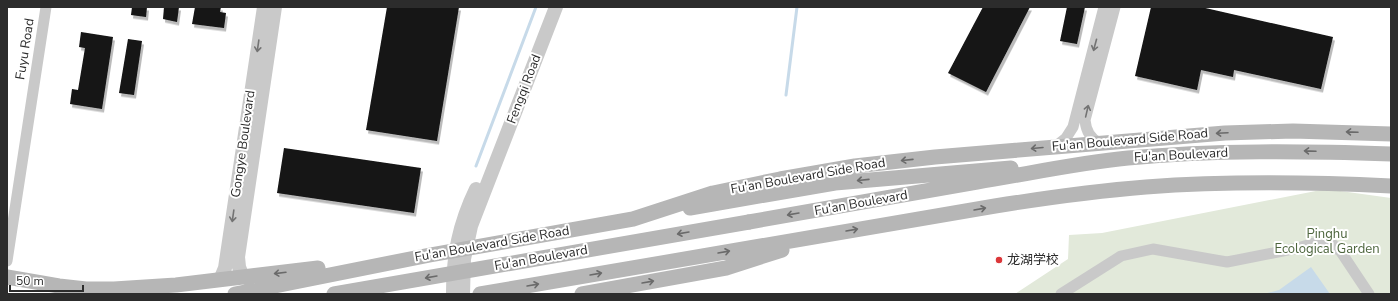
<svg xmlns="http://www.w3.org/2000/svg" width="1398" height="301" viewBox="0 0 1398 301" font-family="'Nunito Sans','Noto Sans SC',sans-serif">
<defs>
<filter id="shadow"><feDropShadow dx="2" dy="3.5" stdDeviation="0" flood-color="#0004"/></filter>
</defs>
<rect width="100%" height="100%" fill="#fff"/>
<path fill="#e2e9da" d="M 1326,189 L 1391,198 L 1391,294 L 1015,294 L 1068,259 L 1069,235 L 1102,233 Z"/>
<path fill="#c7dae9" d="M 1311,267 L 1330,294 L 1264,294 L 1279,290 Z"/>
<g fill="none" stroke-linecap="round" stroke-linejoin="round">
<path stroke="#c7dae9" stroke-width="3" d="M 786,95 L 797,7
M 476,166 L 536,7"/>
</g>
<path fill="#131313" filter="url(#shadow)" d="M 132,7 L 147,7 L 146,17 L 131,15 Z
M 164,7 L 179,7 L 177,22 L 163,19 Z
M 195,7 L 221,7 L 220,12 L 226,13 L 224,28 L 192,24 Z
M 387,7 L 459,7 L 437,141 L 366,130 Z
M 983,7 L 1030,7 L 986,92 L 948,73 Z
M 1067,7 L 1085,7 L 1077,44 L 1060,41 Z
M 1151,7 L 1201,7 L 1333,37 L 1321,89 L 1234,70 L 1233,77 L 1201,70 L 1197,90 L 1135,76 Z
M 81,32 L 113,37 L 102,109 L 70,104 L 72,89 L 78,90 L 85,48 L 79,47 Z
M 128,39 L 142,41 L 134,95 L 119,93 Z
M 284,148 L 421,168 L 414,213 L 277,193 Z"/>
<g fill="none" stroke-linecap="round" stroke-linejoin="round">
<path stroke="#c9c9c9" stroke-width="11" d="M 1100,143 C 1090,139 1086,131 1085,120 L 1115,7
M 1056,146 L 1066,138 L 1073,127 L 1104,7
M 7,261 L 46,7
M 1061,294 L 1121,256 L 1153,249 L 1227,262 L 1298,248 L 1327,239 L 1341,252 L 1369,294"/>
<path stroke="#c9c9c9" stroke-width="14" d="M 243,277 L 239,267 L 238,257 L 275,7
M 220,280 L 225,268 L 264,7
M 453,294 C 453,255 459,224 476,189
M 463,294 L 464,259 L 471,226 L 556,7"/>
<path stroke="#b6b6b6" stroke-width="15" d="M 690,208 L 835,183 L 1011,168
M 749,222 C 825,209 901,196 977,182 C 1027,174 1077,163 1128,158 C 1215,150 1303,151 1391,154
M 7,277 L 59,286 L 86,289 L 114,289 L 176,285 L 318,268
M 235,294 L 430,255 L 633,219 L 713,193 L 780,179 L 855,166 L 935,157 L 1225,133 L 1293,131 L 1391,134
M 480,294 L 995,206 C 1045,198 1095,191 1146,187 C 1227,181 1309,182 1391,186
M 582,294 L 726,268 L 782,250"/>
<path stroke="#b6b6b6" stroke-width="15" d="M 334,294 L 749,222"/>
</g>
<defs><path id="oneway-shaft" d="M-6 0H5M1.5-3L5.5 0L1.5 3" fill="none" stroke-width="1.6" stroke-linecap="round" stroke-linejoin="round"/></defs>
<g stroke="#737373">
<use href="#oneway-shaft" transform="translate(1095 45) rotate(105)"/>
<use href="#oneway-shaft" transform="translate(258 46) rotate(98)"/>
<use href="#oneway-shaft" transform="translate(1087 111) rotate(-77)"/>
<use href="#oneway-shaft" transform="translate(233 216) rotate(98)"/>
</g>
<g stroke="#6a6a6a">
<use href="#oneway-shaft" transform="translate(1352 132) rotate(-178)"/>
<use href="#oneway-shaft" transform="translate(1222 133) rotate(177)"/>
<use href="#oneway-shaft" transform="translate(1037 148) rotate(175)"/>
<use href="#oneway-shaft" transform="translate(1310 151) rotate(-178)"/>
<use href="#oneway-shaft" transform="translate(907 160) rotate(174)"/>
<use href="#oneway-shaft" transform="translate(863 180) rotate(174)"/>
<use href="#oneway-shaft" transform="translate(980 209) rotate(-10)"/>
<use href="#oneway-shaft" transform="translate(793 214) rotate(170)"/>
<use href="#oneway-shaft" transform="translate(852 230) rotate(-10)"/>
<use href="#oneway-shaft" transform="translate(683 233) rotate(170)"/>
<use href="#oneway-shaft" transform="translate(724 252) rotate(-10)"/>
<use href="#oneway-shaft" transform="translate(280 273) rotate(173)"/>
<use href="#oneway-shaft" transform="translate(596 274) rotate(-10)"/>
<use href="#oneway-shaft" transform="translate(431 277) rotate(170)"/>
<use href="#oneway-shaft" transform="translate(648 282) rotate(-10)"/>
<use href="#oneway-shaft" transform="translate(533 285) rotate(-10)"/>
</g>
<circle fill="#db3639" stroke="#fff" stroke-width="1.5" cx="999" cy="260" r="4"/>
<g text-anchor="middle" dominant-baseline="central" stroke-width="4" stroke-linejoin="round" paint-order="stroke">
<g font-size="13" fill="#2c2c2c" stroke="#fff">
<text transform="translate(25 49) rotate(-81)">Fuyu Road</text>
<text transform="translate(524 89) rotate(-69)">Fengqi Road</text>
<text transform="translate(1130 140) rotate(-5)">Fu'an Boulevard Side Road</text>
<text transform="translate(243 144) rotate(-82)">Gongye Boulevard</text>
<text transform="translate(1181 155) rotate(-3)">Fu'an Boulevard</text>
<text transform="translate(808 176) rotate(-10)">Fu'an Boulevard Side Road</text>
<text transform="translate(861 203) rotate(-10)">Fu'an Boulevard</text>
<text transform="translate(492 244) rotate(-10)">Fu'an Boulevard Side Road</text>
<text transform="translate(541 258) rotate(-10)">Fu'an Boulevard</text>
</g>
<g font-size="13" fill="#4d653d" stroke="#fff">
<text x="1327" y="234">Pinghu<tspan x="1327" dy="15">Ecological Garden</tspan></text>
</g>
<g font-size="13" fill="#2c2c2c" stroke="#fff" text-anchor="start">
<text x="1007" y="260">龙湖学校</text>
</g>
</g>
<rect width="1398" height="301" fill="none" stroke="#2c2c2c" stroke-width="16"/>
<path d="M10 285v6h73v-6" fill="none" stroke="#2c2c2c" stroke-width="2"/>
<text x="16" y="285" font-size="12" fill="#2c2c2c" stroke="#ffffff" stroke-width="3" paint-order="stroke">50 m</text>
</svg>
